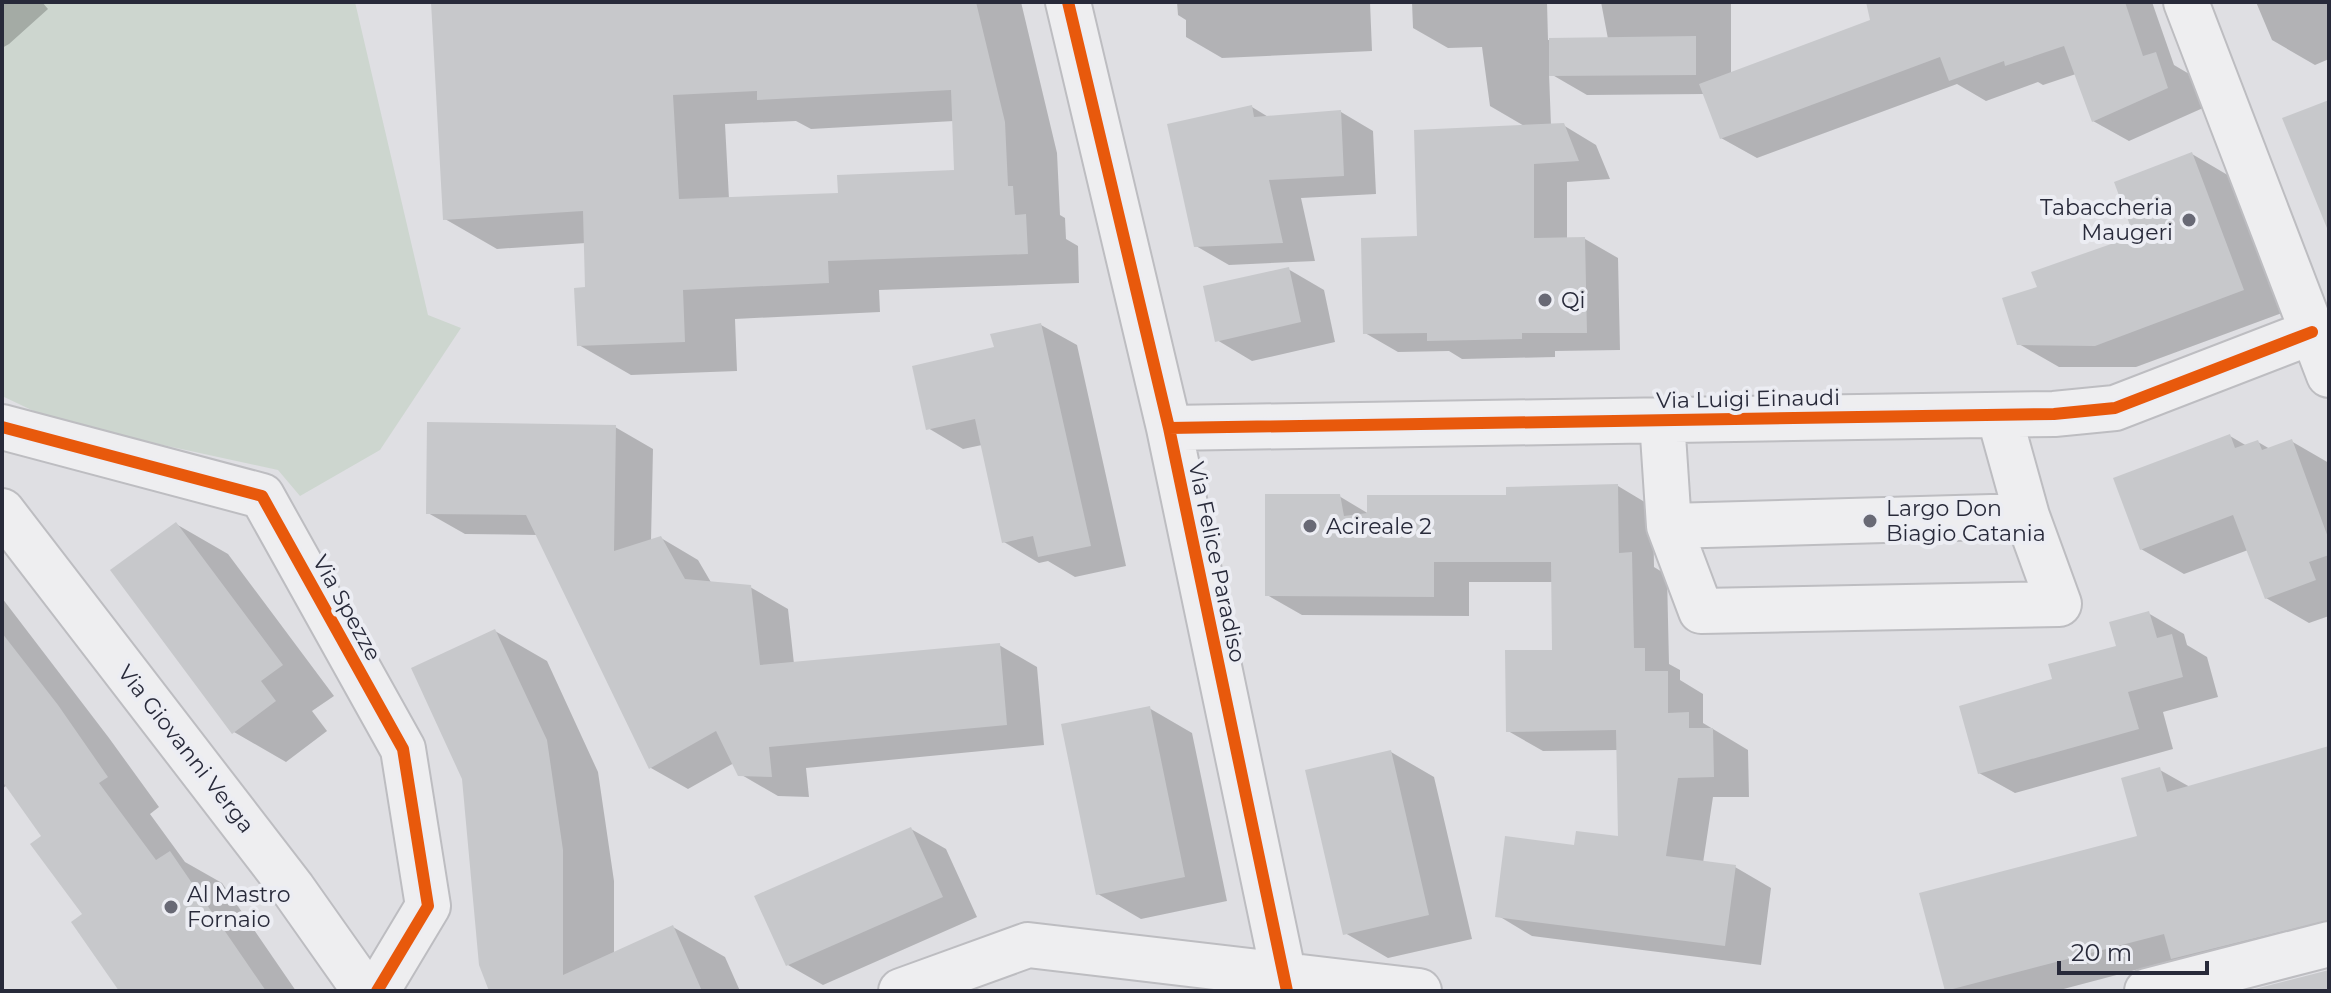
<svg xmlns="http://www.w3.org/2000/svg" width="2331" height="993" viewBox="0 0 2331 993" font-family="Montserrat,sans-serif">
<rect width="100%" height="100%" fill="#dfdfe3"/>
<path fill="#cdd6cf" d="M 2,2 L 355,2 L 428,315 L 461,328 L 380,450 L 300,496 L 278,470 L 57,422 L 2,396 Z"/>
<path fill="#0003" fill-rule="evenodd" d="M 2,2 L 42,2 L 48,9 L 9,44 L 2,48 Z
M 433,2 L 1021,2 L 1057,153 L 1060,215 L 1065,218 L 1066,239 L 1078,246 L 1079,283 L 879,290 L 880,312 L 735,319 L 737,371 L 631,375 L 579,345 L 588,289 L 586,243 L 497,249 L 445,219 ZM 796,121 L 811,129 L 954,121 L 956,172 L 840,194 L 729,199 L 725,124 Z
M 1177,2 L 1370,2 L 1372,51 L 1222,58 L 1186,37 L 1186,20 L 1178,15 Z
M 1412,2 L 1547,2 L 1548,40 L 1608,39 L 1601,2 L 1731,2 L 1731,74 L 1873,21 L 1868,2 L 2152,2 L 2174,65 L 2191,75 L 2203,108 L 2129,141 L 2093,121 L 2076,74 L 2043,85 L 2038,82 L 1986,101 L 1957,84 L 1757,158 L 1721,138 L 1705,94 L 1587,95 L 1549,73 L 1551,126 L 1563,125 L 1596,145 L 1610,179 L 1567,182 L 1567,239 L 1585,239 L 1618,258 L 1620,350 L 1555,351 L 1555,357 L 1462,359 L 1449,351 L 1398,352 L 1365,333 L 1420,238 L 1526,127 L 1490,106 L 1482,47 L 1448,48 L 1413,28 Z
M 2256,2 L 2329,2 L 2329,59 L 2315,65 L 2272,40 Z
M 1252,107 L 1270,118 L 1341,112 L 1373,131 L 1376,194 L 1301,198 L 1315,261 L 1229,265 L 1196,246 Z
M 2192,154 L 2231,177 L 2282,313 L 2136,367 L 2059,367 L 2019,344 L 2039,289 L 2136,238 Z
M 1288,269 L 1324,290 L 1335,342 L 1252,361 L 1217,340 Z
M 1041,325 L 1077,345 L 1126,566 L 1075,577 L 1048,561 L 1039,563 L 1004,542 L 982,445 L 963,449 L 928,428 L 996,349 Z
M 615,427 L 653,449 L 651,541 L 661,538 L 698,560 L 712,584 L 750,587 L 788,609 L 794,664 L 999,645 L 1037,667 L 1044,745 L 806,768 L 809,797 L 778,796 L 740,774 L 734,763 L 688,789 L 651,768 L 538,535 L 465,534 L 428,513 Z
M 2230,436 L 2247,446 L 2258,442 L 2270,449 L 2291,441 L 2329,463 L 2329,616 L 2309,623 L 2266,598 L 2248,550 L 2184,574 L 2141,549 Z
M 1618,486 L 1653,507 L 1654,567 L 1667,575 L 1669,664 L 1680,670 L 1680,680 L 1703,694 L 1703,723 L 1748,750 L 1749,797 L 1713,797 L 1703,863 L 1735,867 L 1771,888 L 1761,965 L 1532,936 L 1497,915 L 1576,847 L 1620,838 L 1618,750 L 1543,751 L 1508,731 L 1554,652 L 1553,582 L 1469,582 L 1469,616 L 1302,615 L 1267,595 L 1339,496 L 1369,514 Z
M 176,524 L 228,554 L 334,696 L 312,711 L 327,731 L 286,762 L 234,732 Z
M 2,598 L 109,738 L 159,807 L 150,814 L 185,862 L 222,883 L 296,991 L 122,991 L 44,836 L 7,785 L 2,789 Z
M 2148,613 L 2184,634 L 2187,645 L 2207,657 L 2218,697 L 2163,712 L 2173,749 L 2015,793 L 1979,773 L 2055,681 L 2118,647 Z
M 495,631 L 547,661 L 598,772 L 614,881 L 614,954 L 673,927 L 725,957 L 740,991 L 492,991 Z
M 1149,708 L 1192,733 L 1227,901 L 1141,919 L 1098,894 Z
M 2329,748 L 2329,947 L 2206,973 L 2181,958 L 2056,991 L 1947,990 L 2140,838 L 2160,770 L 2190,787 Z
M 1391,752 L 1434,777 L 1472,939 L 1388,958 L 1345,933 Z
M 911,829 L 946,849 L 977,917 L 823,985 L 788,965 Z"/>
<path fill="#c7c8cb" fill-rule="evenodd" d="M 431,2 L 976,2 L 1005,122 L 1008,186 L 1013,186 L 1015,215 L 1026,214 L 1028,254 L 828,261 L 829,283 L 683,290 L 685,342 L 577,346 L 574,288 L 585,287 L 583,211 L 443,220 ZM 951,90 L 954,170 L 837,175 L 838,193 L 679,199 L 673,95 L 757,91 L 757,100 Z
M 1866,2 L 2125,2 L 2143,56 L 2156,52 L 2168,88 L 2092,122 L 2064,46 L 2005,66 L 2004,61 L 1949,81 L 1940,57 L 1720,139 L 1699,84 L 1870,20 Z
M 1696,36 L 1696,75 L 1549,76 L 1549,38 Z
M 2329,100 L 2329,233 L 2282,118 Z
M 1252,105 L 1254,117 L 1341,110 L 1344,176 L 1269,180 L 1283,243 L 1194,247 L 1167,124 Z
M 1564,123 L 1579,161 L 1534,164 L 1534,238 L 1585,237 L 1587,333 L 1522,333 L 1522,339 L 1427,341 L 1427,333 L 1363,334 L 1361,238 L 1417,236 L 1414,130 Z
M 2192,152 L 2244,290 L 2095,346 L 2017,345 L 2002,298 L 2037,287 L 2031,272 L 2134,236 L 2114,182 Z
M 1289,267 L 1301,322 L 1215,342 L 1203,286 Z
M 1041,323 L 1091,546 L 1038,557 L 1033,536 L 1002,543 L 975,419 L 926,430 L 912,366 L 994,347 L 990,334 Z
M 427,422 L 616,425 L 614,551 L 661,536 L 685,579 L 751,585 L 760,665 L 1000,643 L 1007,725 L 769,747 L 772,777 L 738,776 L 716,731 L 649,769 L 526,515 L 426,514 Z
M 2230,434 L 2235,448 L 2258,440 L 2262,450 L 2292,439 L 2329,540 L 2329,555 L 2309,562 L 2316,580 L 2265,599 L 2233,515 L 2140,550 L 2113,478 Z
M 1618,484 L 1619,553 L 1632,552 L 1634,648 L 1645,648 L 1645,671 L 1668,671 L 1668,713 L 1689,712 L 1689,728 L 1713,728 L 1714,777 L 1678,778 L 1666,856 L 1736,865 L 1725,946 L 1495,917 L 1505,836 L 1574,845 L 1576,831 L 1618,836 L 1616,730 L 1506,732 L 1505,650 L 1552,650 L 1551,562 L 1434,562 L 1434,597 L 1265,596 L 1265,494 L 1340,494 L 1344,516 L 1367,513 L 1367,495 L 1506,495 L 1506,487 Z
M 176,522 L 283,665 L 261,681 L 276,701 L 232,734 L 110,570 Z
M 2149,611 L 2157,638 L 2172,634 L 2183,677 L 2128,692 L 2139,729 L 1978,774 L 1959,706 L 2052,679 L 2048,664 L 2116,646 L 2109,622 Z
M 495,629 L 547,740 L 563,850 L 563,975 L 673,925 L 702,991 L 489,991 L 479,965 L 462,779 L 411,668 Z
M 2,633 L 58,705 L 108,777 L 99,783 L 156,860 L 170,851 L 266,991 L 119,991 L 71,922 L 82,914 L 30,844 L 41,836 L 2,781 Z
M 1150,706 L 1185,877 L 1096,895 L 1061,724 Z
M 2329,746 L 2329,920 L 2171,959 L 2164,934 L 1945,991 L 1919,893 L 2137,836 L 2121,778 L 2160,767 L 2167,792 Z
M 1391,750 L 1429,915 L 1343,935 L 1305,770 Z
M 911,827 L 943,897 L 786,966 L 754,896 Z
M 2329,970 L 2329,991 L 2247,991 Z"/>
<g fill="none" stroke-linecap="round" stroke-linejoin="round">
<g stroke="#bdbdc1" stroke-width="48">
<path id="street" d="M 1068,2 L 1169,428 L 1287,991
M 2186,2 L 2329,375
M 1662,420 L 1669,526 L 1701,611 L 2059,604 L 2027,516 L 1999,415
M 2,427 L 262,496 L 403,749 L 428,906 L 377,991
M 1169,428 L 2054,414 L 2115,408 L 2312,332
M 2,511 L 293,889 L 365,991
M 1669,526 L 2027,516
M 901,991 L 1028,945 L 1419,991
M 2147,991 L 2329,944"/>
</g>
<use href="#street" stroke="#eeeef0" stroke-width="44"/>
<g stroke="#ecedf3" stroke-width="17">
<path id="cycleway" d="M 1068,2 L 1169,428 L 1287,991
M 2,427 L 262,496 L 403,749 L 428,906 L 377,991
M 1169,428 L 2054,414 L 2115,408 L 2312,332"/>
</g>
<use href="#cycleway" stroke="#e8590c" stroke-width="12"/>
</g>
<g fill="#686975" stroke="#ecedf3" stroke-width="3">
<circle cx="2189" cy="220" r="8"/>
<circle cx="1545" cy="300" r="8"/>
<circle cx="1870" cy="521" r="8"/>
<circle cx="1310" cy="526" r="8"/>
<circle cx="171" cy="907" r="8"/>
</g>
<g text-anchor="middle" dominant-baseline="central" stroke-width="8" stroke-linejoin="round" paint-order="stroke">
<g font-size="22" fill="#282a3a" stroke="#ecedf3" text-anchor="start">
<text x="2173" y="207" text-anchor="end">Tabaccheria<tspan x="2173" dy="25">Maugeri</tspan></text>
<text x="1561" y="300">Qi</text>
<text x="1886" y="508">Largo Don<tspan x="1886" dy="25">Biagio Catania</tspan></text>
<text x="1326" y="526">Acireale 2</text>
<text x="187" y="894">Al Mastro<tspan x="187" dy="25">Fornaio</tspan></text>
</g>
<g font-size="22" fill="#282a3a" stroke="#ecedf3">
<text transform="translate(1748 399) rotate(-1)">Via Luigi Einaudi</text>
<text transform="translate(1217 562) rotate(78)">Via Felice Paradiso</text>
<text transform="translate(347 608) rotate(61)">Via Spezze</text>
<text transform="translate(186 749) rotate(52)">Via Giovanni Verga</text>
</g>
</g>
<rect width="2331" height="993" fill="none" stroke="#282a3a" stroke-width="8"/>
<path d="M2059 961v12h148v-12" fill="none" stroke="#282a3a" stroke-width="4"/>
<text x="2071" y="961" font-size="24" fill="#282a3a" stroke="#ecedf3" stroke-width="6" paint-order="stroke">20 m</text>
</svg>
